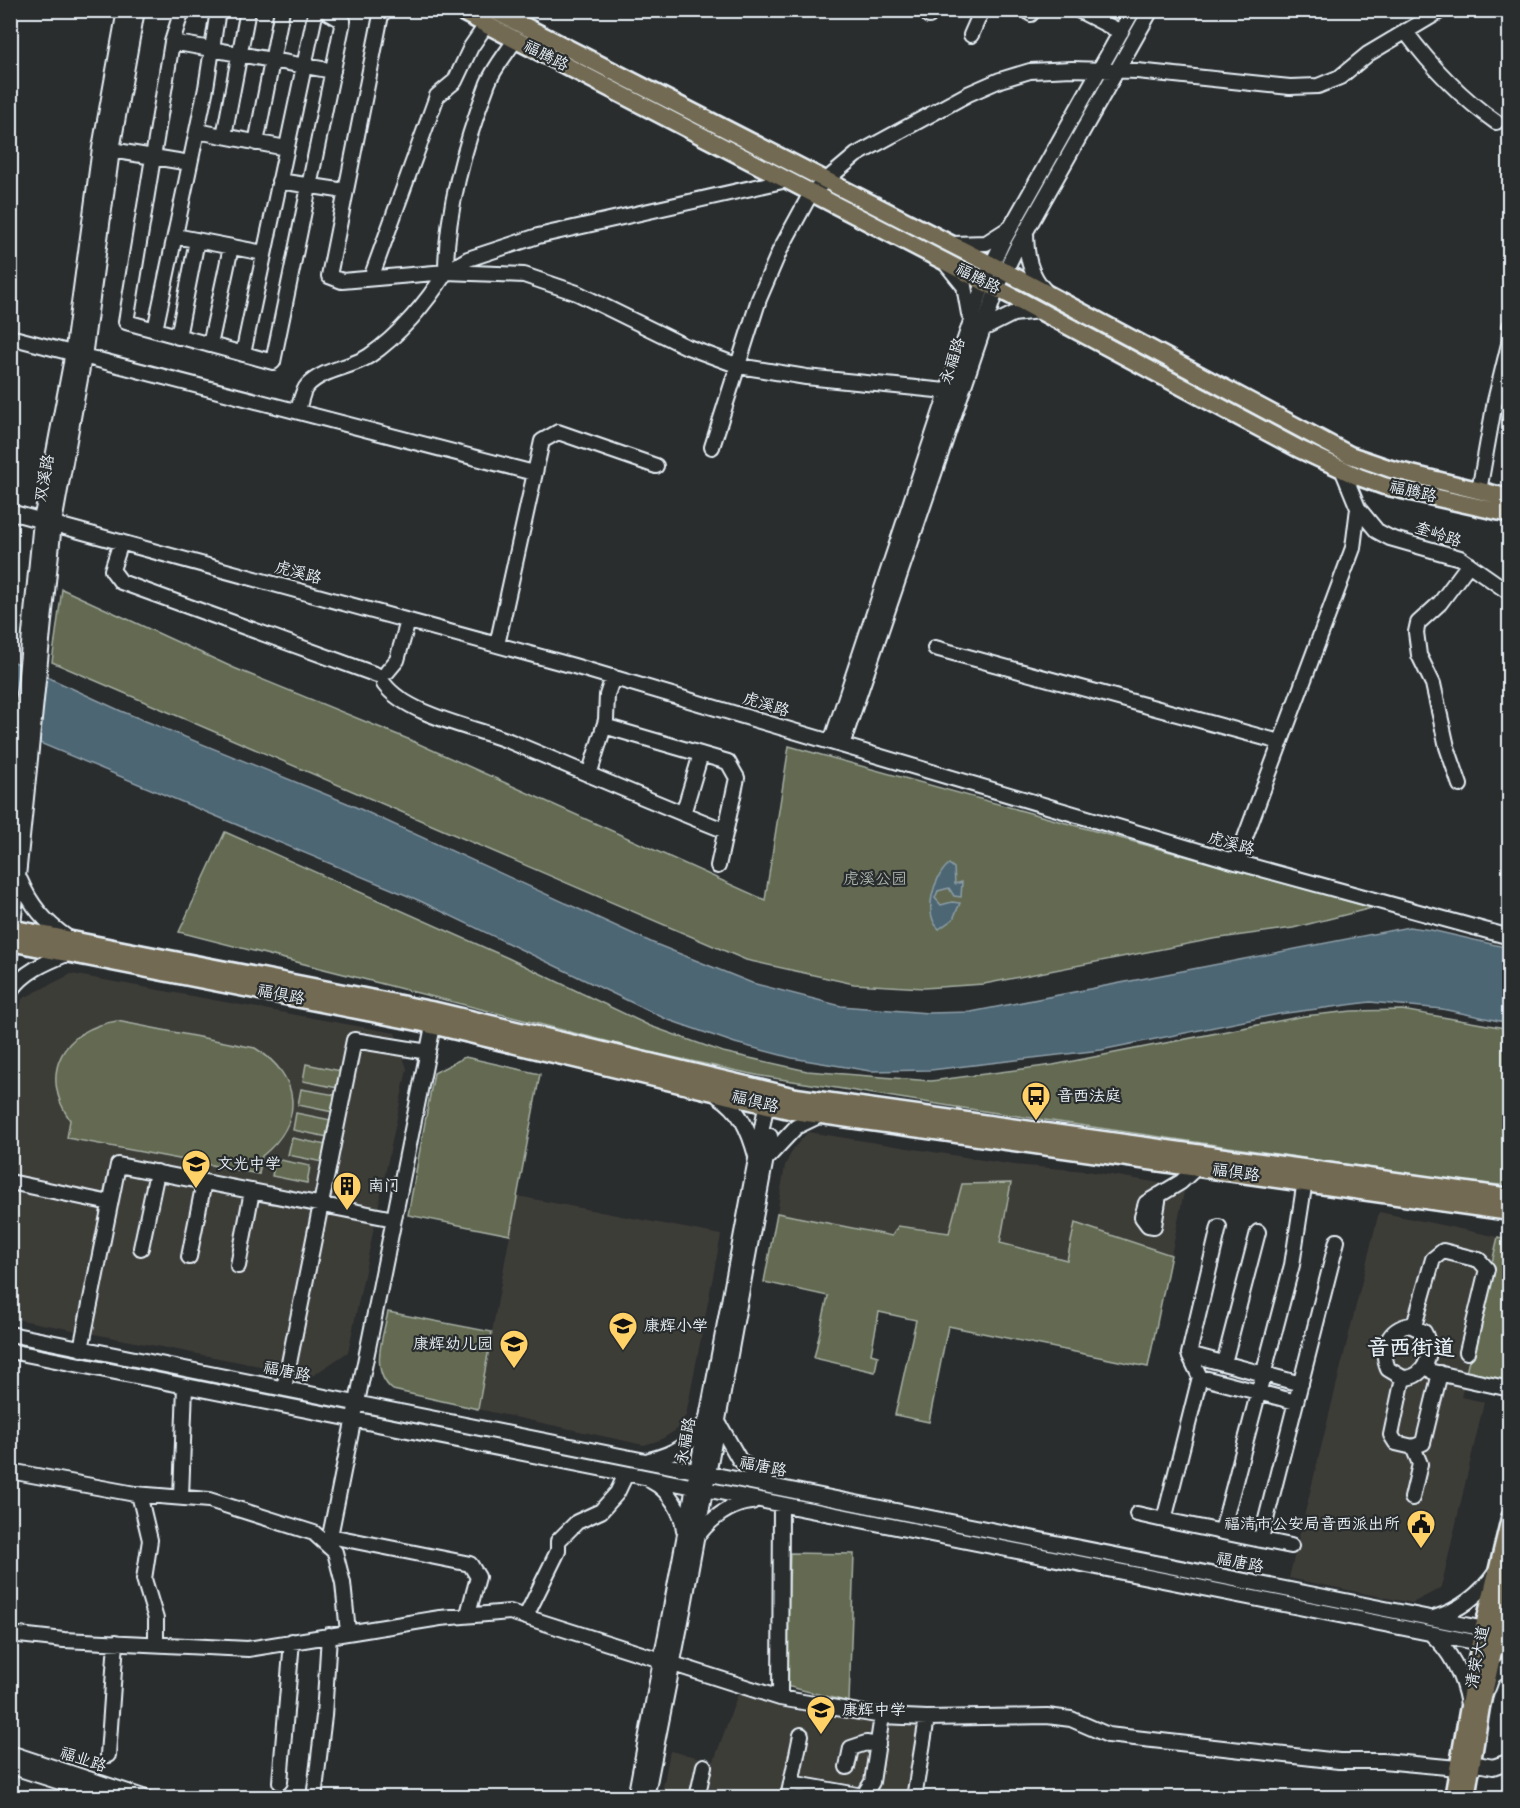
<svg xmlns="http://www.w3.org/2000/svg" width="1520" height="1808" viewBox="0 0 1520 1808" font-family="Kalam,'LXGW WenKai TC',sans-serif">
<rect width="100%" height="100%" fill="#2a2d2e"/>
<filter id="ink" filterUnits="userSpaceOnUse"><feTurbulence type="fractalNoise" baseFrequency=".0167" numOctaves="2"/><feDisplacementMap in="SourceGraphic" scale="12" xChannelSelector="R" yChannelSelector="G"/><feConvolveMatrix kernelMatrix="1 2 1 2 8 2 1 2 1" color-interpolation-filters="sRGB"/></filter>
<g filter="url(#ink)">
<path fill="#3e3c39" d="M 71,974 L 395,1033 L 407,1069 L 348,1352 L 312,1376 L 16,1319 L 11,1310 L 10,1071 L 22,999 Z
M 808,1132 L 1014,1165 L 1086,1171 L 1185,1187 L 1171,1255 L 1075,1224 L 1067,1260 L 950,1233 L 899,1226 L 892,1236 L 777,1213 L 785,1166 L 793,1149 Z
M 517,1196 L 721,1235 L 686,1415 L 676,1430 L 660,1440 L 644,1445 L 478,1409 Z
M 1379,1212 L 1498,1237 L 1461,1397 L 1484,1402 L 1441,1588 L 1412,1603 L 1289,1578 Z
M 739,1691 L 796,1711 L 860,1719 L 920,1722 L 910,1797 L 661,1798 L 670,1751 L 714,1761 Z"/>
<path fill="#636b51" stroke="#a6aea4" stroke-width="1.5" d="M 62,589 L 234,668 L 408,739 L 765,900 L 789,746 L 1372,908 L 1293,928 L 1213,939 L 984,984 L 924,988 L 854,984 L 746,960 L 52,662 Z
M 225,832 L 508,958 L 650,1026 L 723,1052 L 807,1071 L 931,1081 L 1053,1065 L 1304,1016 L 1352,1011 L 1402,1010 L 1505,1028 L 1510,1030 L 1509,1186 L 1454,1180 L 956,1107 L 761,1076 L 649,1052 L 179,932 Z
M 117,1021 L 255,1048 C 301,1076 305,1122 262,1156 L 259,1174 L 67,1138 L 70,1120 C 38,1073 63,1029 117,1021 Z
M 465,1057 L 540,1074 L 510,1235 L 408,1215 L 434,1073 Z
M 306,1064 L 341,1071 L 338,1088 L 303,1081 Z
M 301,1089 L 336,1095 L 333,1112 L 298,1105 Z
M 296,1113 L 331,1120 L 328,1137 L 293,1130 Z
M 292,1138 L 326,1145 L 323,1162 L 288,1155 Z
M 275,1159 L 310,1166 L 307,1183 L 272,1176 Z
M 1011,1183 L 1000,1243 L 1067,1260 L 1075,1223 L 1171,1255 L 1148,1367 L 948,1326 L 929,1422 L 895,1415 L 916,1320 L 879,1312 L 871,1354 L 878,1356 L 875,1372 L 814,1358 L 828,1296 L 764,1282 L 777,1213 L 892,1236 L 898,1226 L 949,1233 L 962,1184 Z
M 1498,1237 L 1509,1240 L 1510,1366 L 1506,1382 L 1466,1373 Z
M 388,1312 L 492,1332 L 478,1409 L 393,1390 C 369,1371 383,1337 388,1312 Z
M 790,1553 L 854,1554 L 849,1702 L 786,1686 Z"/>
<path fill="#4e6673" stroke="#8c9ea8" stroke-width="1.5" d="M 10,660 L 121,711 L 347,803 L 653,943 L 752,983 L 841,1006 L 928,1013 L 971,1012 L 1409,927 L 1431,930 L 1509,948 L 1509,1023 L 1442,1009 L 1370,1002 L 1279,1014 L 1101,1050 L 931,1070 L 870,1071 L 792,1058 L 735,1043 L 666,1019 L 418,900 L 11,731 Z
M 949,864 L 954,868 L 955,884 L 962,882 L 961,897 L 954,896 L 949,888 L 938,891 L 935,898 L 941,905 L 952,902 L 960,903 L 953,919 L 939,929 C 923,914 933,877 949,864 Z"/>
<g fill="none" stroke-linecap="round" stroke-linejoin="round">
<g stroke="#e8f1f8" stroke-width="18">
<path id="minor" d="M 182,10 L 172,42 L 126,322 L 273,362 L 343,21 L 324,10
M 382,10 L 329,276 L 342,281 L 446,272 L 468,259 L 538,236 L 787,180
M 1078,10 L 1121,32
M 1031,14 L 1032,10
M 929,16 L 932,10
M 1405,31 C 1431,66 1460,97 1496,122
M 971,35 L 982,10
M 172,42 L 333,71
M 197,131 L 286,148
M 224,136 L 248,10
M 256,143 L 282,10
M 105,149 L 190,163
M 279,181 L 345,191
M 1026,230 C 1026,255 1029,274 1046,292
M 175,236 L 264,253
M 953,244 L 986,243 L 1008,229
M 947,265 L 964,286 L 969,314
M 446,272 C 446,209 466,141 488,83 C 494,68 506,54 515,40
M 371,278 L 437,96 L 455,81 L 471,47 L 486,25
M 155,330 L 206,88 L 218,10
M 981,330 L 1013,314 L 1039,311
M 10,337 L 534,473
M 178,337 L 197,240
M 210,345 L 231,247
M 243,354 L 316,10
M 298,411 C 300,404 302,391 307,386 C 322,369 351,368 369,356 C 399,336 427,302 446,272 L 524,275 L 577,293 L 685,346 L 739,366 L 806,377 L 946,391
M 712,447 L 759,299 L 780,250 L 811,193 L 856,155 L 968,94 L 1000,80 L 1030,71 L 1072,69 L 1137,71 L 1290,87 L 1318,86 L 1340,77 L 1368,54 L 1442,10
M 1479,491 L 1495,401 L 1509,344 L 1510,326
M 1358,508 L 1377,531 L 1390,538 L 1460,558 L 1510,593
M 10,512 L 574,666 L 1236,862 L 1510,937
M 121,542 L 112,570 L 121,582 L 377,675
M 497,645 L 542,441 L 558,432 L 656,466
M 935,648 L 1280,742
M 387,672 L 397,660 L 408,621
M 384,684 C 407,715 473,727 509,741 C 581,771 653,802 726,831
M 604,726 L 728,762 L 737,778 L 718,866
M 831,742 L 984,282 L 1002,243 L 1133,10
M 842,745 L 997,288 L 1016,249 L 1151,10
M 589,775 L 606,720 L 607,695 L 613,677
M 1460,785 L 1447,747 L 1433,684 L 1419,655 L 1416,632 L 1418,623 L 1440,603 L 1469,564
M 683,814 L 701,754
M 10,839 L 41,521 L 71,363 L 100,148 L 125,10
M 1236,862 L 1353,548 L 1358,508 L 1342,469
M 20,880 C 31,906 45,922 68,938
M 10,955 L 54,523 L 84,357 L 112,150 L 137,10
M 10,992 C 24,971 47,962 69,953
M 718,1096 C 741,1110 749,1131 756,1156
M 767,1158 L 796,1127 L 821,1115
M 10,1182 L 110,1203
M 1159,1195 L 1154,1226 L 1148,1225 L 1142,1217 L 1146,1203 L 1181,1182 L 1196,1168
M 1219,1227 L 1189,1354 L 1200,1377 L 1164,1520 L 1291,1546
M 141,1248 L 157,1172
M 189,1257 L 204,1182
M 238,1266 L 252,1191
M 1410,1325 L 1424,1332 C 1434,1350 1428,1378 1403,1378 L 1388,1369 C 1380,1349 1388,1329 1410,1325 Z
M 1414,1326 L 1433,1259 L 1443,1251 L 1479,1260 L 1487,1269 L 1467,1352
M 10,1334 L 1510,1634
M 81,1349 L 118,1165 L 394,1219
M 10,1351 L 1510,1649
M 1189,1354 L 1301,1384
M 1224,1363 L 1258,1232
M 1433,1372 L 1510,1389
M 1200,1377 L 1296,1402
M 1403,1378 L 1391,1435 L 1396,1443 L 1413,1447 L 1423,1443 L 1440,1373
M 284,1388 L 354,1040 L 428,1052
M 718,1422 L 739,1459 L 766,1483
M 649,1460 C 671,1455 692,1444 704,1424
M 10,1471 L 135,1494 L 209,1500 L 314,1533 L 335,1552 L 343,1583 L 348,1632
M 651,1481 C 669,1490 682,1511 684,1530
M 139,1494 L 150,1540 L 144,1579 L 156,1619 L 156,1644
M 181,1497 L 185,1386
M 1412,1498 L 1420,1464 L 1413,1447
M 1137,1514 L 1164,1520
M 1222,1531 L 1292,1265 L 1306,1174
M 698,1535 C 711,1519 730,1504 752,1502
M 330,1536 L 470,1564 L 478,1577 L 468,1614
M 1261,1539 L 1337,1241
M 328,1546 L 435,1016
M 526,1616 L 558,1551 L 558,1541 L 577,1522 L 601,1511 L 617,1493 L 626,1474
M 1434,1618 C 1461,1610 1480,1595 1496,1572
M 1430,1633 C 1451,1651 1463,1677 1468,1704
M 10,1634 L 64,1640 L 248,1649 L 440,1618 L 510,1612 L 780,1698 L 882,1716 L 927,1718 L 914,1798
M 1488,1688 L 1492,1677 L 1510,1662
M 780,1698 L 781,1505
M 927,1718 L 1047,1716 L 1071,1719 L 1108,1735 L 1339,1761 L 1383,1761 L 1457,1768
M 10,1753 L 146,1798
M 108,1755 L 116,1642
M 10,1766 L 110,1798
M 847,1767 L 851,1748 L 866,1743 L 878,1745
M 1471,1771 L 1477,1764 L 1493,1767 L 1510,1761
M 280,1782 L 292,1641
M 791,1783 L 863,1796
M 314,1798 L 324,1716 L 329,1635
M 635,1798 L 768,1096
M 646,1798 L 683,1611 L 770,1136
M 697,1798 L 704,1766
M 788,1798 L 801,1735
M 862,1798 L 872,1782 L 882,1716"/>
</g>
<g stroke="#e8f1f8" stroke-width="21">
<path id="major" d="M 458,10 L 1021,301 L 1299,449 L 1359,477 L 1384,486 L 1510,514
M 493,10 L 1029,284 L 1350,455 L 1391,469 L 1510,498
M 10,928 L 436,1011 L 796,1097 L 1510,1197
M 10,942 L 423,1023 L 793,1111 L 1510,1212
M 1453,1798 L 1480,1643 L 1510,1518
M 1466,1798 L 1481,1707 L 1510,1573"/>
</g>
<use href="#minor" stroke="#2a2d2e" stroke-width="14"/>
<use href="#major" stroke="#736b52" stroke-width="16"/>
</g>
</g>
<defs>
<g id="bus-pin" transform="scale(1.5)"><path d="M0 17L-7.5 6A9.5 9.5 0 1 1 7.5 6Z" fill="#ffd166" stroke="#2a2d2e"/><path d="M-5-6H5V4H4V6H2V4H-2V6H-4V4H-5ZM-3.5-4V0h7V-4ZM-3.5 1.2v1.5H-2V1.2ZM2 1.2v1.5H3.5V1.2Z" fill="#111"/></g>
<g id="school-pin" transform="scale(1.5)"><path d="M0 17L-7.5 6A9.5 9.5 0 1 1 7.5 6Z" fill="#ffd166" stroke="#2a2d2e"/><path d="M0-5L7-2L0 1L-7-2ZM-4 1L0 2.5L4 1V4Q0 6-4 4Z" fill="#111"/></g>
<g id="building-pin" transform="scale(1.5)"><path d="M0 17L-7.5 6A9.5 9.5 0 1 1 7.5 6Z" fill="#ffd166" stroke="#2a2d2e"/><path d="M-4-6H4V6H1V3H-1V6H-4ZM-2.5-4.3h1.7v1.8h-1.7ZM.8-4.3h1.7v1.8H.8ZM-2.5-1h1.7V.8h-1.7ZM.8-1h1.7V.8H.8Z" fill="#111"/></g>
<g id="civic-pin" transform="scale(1.5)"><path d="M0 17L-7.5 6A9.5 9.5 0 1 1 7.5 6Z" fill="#ffd166" stroke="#2a2d2e"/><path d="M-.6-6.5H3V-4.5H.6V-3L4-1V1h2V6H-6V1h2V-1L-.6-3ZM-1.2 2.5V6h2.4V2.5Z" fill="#111"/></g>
</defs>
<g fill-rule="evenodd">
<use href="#bus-pin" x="1036" y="1096"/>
<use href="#school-pin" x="196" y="1164"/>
<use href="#building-pin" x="347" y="1186"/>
<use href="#school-pin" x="623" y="1326"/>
<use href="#school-pin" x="514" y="1344"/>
<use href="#civic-pin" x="1421" y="1524"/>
<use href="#school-pin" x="821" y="1710"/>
</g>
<g text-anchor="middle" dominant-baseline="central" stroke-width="4.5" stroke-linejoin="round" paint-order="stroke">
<g font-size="16" fill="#e8f1f8" stroke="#2a2d2e">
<text transform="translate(546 56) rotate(27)">福腾路</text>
<text transform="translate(978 279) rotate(27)">福腾路</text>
<text transform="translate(953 361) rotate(-72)">永福路</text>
<text transform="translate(45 478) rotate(-80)">双溪路</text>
<text transform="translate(1413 492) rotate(13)">福腾路</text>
<text transform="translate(1438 535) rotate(18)">奎岭路</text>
<text transform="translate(298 573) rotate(15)">虎溪路</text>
<text transform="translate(766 705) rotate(17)">虎溪路</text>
<text transform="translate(1231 844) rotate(16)">虎溪路</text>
<text transform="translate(281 995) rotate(11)">福俱路</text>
<text transform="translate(755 1102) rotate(14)">福俱路</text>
<text transform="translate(1236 1173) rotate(8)">福俱路</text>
<text transform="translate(287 1372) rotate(11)">福唐路</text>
<text transform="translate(686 1441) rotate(-79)">永福路</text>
<text transform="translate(763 1467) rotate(11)">福唐路</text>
<text transform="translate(1240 1563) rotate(11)">福唐路</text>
<text transform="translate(1478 1657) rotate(-79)">清荣大道</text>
<text transform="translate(83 1760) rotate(18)">福业路</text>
</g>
<g font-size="16" fill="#acb5ad" stroke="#2a2d2e">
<text x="875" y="879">虎溪公园</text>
</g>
<g font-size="16" fill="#e8f1f8" stroke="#2a2d2e" text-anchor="start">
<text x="1057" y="1096">音西法庭</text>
<text x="217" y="1164">文光中学</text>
<text x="368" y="1186">南门</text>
<text x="644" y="1326">康辉小学</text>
<text x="493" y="1344" text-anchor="end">康辉幼儿园</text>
<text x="1400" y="1524" text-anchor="end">福清市公安局音西派出所</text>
<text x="842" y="1710">康辉中学</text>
</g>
<g font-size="22" font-weight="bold" fill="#e8f1f8" stroke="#2a2d2e">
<text x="1411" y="1349">音西街道</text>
</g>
</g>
<rect width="1520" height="1808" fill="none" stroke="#2a2d2e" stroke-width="36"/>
<rect x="18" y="18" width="1484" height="1772" fill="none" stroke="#e8f1f8" stroke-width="2" filter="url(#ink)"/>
</svg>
